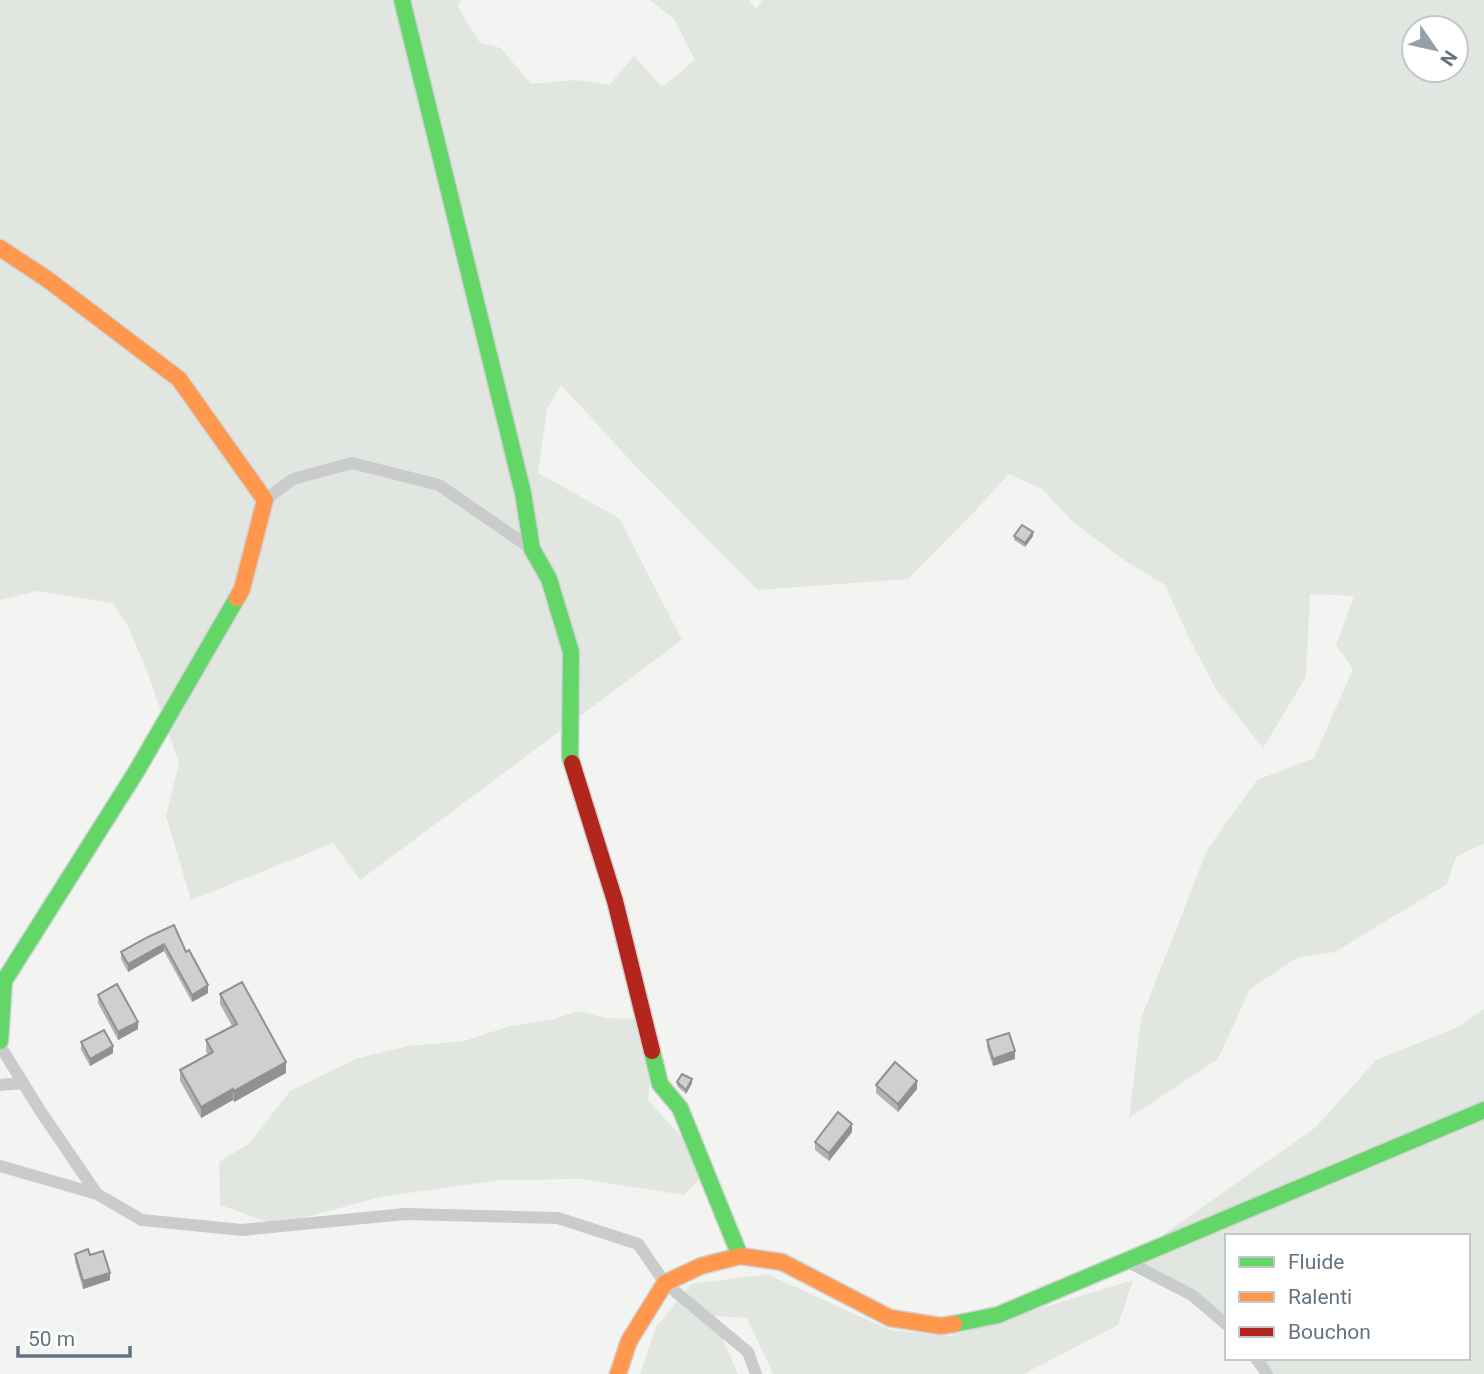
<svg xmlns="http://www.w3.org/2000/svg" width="1484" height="1374" viewBox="0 0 1484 1374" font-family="Roboto,sans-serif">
<rect width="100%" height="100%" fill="#f3f4f2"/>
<path fill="#e2e6e0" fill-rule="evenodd" d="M 0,0 L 461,0 L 458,7 L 480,43 L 501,48 L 531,84 L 576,80 L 609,85 L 634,56 L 662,87 L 695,60 L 674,19 L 650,0 L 749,0 L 756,10 L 762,0 L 1484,0 L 1484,843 L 1456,857 L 1447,884 L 1335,952 L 1298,957 L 1250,989 L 1218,1059 L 1129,1118 L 1141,1019 L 1207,850 L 1257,780 L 1314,758 L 1353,669 L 1336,645 L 1354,596 L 1310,594 L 1306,677 L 1263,748 L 1216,689 L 1188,636 L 1165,585 L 1124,560 L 1074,523 L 1042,489 L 1009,474 L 975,511 L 908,579 L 758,590 L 641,472 L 561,385 L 547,409 L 538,473 L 619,518 L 682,640 L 360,880 L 333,843 L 191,900 L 166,816 L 179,763 L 147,671 L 127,624 L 113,603 L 37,591 L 0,600 ZM 1414,28 L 1456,28 L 1456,70 L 1414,70 Z
M 1484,1009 L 1484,1374 L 1266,1374 L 1251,1358 L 1468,1358 L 1468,1236 L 1227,1236 L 1227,1332 L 1192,1295 L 1126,1261 L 1316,1127 L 1376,1060 L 1458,1027 Z
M 578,1011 L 606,1018 L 639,1019 L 651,1072 L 648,1100 L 686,1142 L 703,1175 L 684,1195 L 582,1179 L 500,1180 L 380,1197 L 276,1225 L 220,1205 L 219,1162 L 250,1143 L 290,1091 L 358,1058 L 409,1046 L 464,1041 L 510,1026 L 551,1020 Z
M 767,1274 L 890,1330 L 950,1336 L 1133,1280 L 1118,1325 L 1024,1374 L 773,1374 L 747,1318 L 713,1316 L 738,1374 L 640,1374 L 656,1327 L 691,1284 Z"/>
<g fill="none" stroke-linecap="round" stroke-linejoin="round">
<g stroke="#d1d2d3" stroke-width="19">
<path id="fast" d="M 402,0 L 523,493 L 532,549 L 549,579 L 571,652 L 570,757 L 572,763
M 0,1041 L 4,981 L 136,772 L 237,598
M 652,1051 L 660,1084 L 680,1108 L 740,1256
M 954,1324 L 998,1315 L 1484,1110"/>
</g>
<g stroke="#d1d2d3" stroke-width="19">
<path id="slow" d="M 0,248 L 47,279 L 179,379 L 265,500 L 242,589 L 237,598
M 618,1374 L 629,1341 L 665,1283 L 701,1266 L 740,1256 L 782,1262 L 890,1318 L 941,1326 L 954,1324"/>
</g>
<g stroke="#d1d2d3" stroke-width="19">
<path id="jam" d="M 572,763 L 615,901 L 652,1051"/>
</g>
<path stroke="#c9cbcc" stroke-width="12" d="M 265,500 L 293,479 L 352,463 L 439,485 L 532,549
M 0,1046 L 41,1112 L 97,1194 L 142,1220 L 242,1230 L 405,1214 L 558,1218 L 638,1244 L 665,1283 L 748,1352 L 756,1374
M 0,1085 L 23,1083
M 0,1166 L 97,1194
M 1126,1261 L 1192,1295 L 1227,1325
M 1256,1358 L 1267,1374"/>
<use href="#fast" stroke="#63d668" stroke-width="16"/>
<use href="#slow" stroke="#ff974d" stroke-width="16"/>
<use href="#jam" stroke="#b3261e" stroke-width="16"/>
</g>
<path fill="#b1b2b2" d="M 1014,536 L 1033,536 L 1025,547 L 1014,540 Z
M 148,937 L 186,952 L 208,993 L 192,1002 L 164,951 L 128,972 L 121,959 L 121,952 Z
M 220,994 L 286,1073 L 234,1102 L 233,1100 L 201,1118 L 180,1081 L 180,1070 L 208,1055 L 206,1051 L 206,1040 L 232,1026 L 220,1004 Z
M 98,995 L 138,1029 L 118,1040 L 98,1003 Z
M 987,1040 L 1015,1059 L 993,1066 L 987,1048 Z
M 81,1042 L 113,1053 L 90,1066 L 81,1050 Z
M 677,1082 L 692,1083 L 686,1094 L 677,1086 Z
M 876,1085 L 917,1089 L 898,1112 L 876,1093 Z
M 852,1132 L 829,1161 L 815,1150 L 815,1142 Z
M 75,1254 L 90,1255 L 110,1280 L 83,1289 L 75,1261 Z"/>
<path fill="#909191" d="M 1033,532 L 1033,536 L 1025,547 L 1025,543 Z
M 164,944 L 164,951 L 128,972 L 128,964 Z
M 208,985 L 208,993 L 192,1002 L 192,995 Z
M 138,1022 L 138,1029 L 118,1040 L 118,1032 Z
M 113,1046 L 113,1053 L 90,1066 L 90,1059 Z
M 1015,1051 L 1015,1059 L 993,1066 L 993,1059 Z
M 286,1062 L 286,1073 L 234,1102 L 234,1091 Z
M 692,1079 L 692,1083 L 686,1094 L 686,1090 Z
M 917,1081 L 917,1089 L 898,1112 L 898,1104 Z
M 233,1089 L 233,1100 L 201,1118 L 201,1107 Z
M 852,1124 L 852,1132 L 829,1161 L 829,1153 Z
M 110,1273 L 110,1280 L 83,1289 L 83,1281 Z"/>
<path fill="#cecfcf" stroke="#909191" stroke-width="2" d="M 1022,525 L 1033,532 L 1025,543 L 1014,536 Z
M 174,925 L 186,952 L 189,950 L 208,985 L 192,995 L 164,944 L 128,964 L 121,952 L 148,937 Z
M 242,982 L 286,1062 L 234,1091 L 233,1089 L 201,1107 L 180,1070 L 213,1052 L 206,1040 L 237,1024 L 220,994 Z
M 117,984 L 138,1022 L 118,1032 L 98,995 Z
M 104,1030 L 113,1046 L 90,1059 L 81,1042 Z
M 1009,1033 L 1015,1051 L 993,1059 L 987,1040 Z
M 895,1062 L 917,1081 L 898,1104 L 876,1085 Z
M 682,1074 L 692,1079 L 686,1090 L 677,1082 Z
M 838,1112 L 852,1124 L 829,1153 L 815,1142 Z
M 88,1249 L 90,1255 L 103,1251 L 110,1273 L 83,1281 L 75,1254 Z"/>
<rect x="1225" y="1234" width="245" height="126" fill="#ffffff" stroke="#c1c7cd" stroke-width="2"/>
<rect x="1239" y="1257" width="35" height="10" fill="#63d668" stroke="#c1c7cd" stroke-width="2"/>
<text x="1288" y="1269" font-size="21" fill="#647382">Fluide</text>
<rect x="1239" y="1292" width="35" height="10" fill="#ff974d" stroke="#c1c7cd" stroke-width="2"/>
<text x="1288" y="1304" font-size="21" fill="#647382">Ralenti</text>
<rect x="1239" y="1327" width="35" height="10" fill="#b3261e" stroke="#c1c7cd" stroke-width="2"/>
<text x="1288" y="1339" font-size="21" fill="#647382">Bouchon</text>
<g transform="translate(1435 49) rotate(124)"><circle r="33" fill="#ffffff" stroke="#c1c7cd" stroke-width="2"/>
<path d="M0-5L12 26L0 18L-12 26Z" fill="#96a0a9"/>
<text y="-10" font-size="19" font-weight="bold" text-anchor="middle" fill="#647382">N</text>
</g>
<path d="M18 1346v10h112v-10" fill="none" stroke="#647382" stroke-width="3.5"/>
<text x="28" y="1346" font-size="21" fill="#647382" stroke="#ffffff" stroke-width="5" paint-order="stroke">50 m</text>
</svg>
